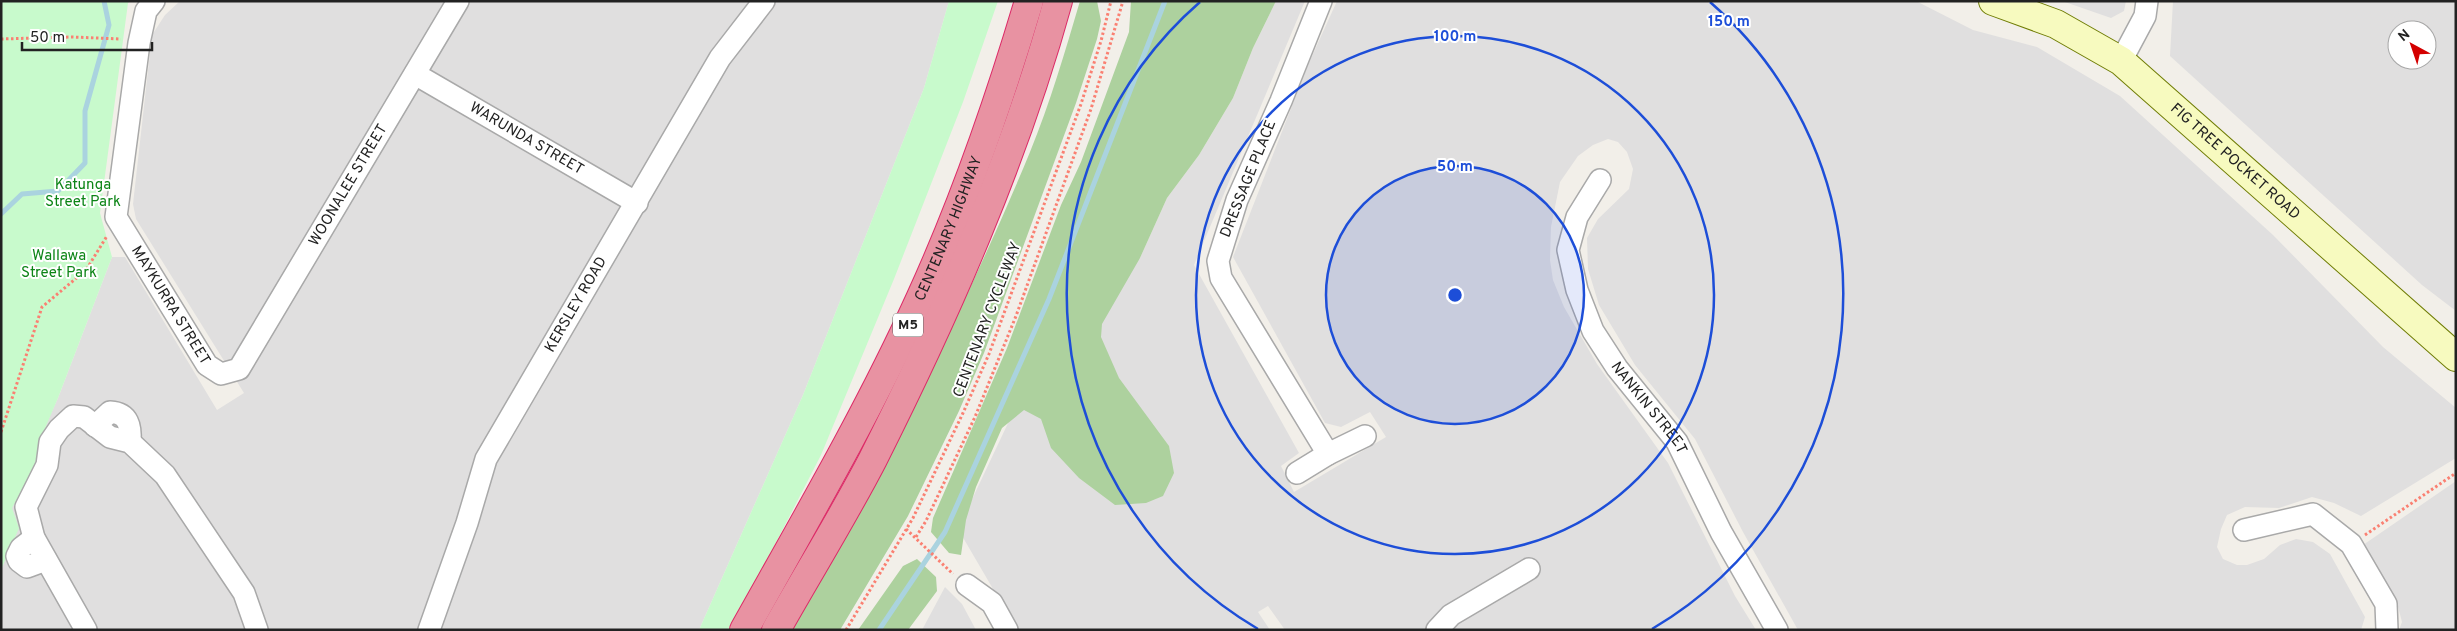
<svg xmlns="http://www.w3.org/2000/svg" width="2457" height="631" viewBox="0 0 2457 631" font-family="Overpass,sans-serif">
<rect width="100%" height="100%" fill="#f2efe9"/>
<path fill="#e0dfdf" fill-rule="evenodd" d="M 180,1 L 949,1 L 924,88 L 803,395 L 699,630 L 1,630 L 1,570 L 18,528 L 11,509 L 34,468 L 39,440 L 58,398 L 112,257 L 125,257 L 217,410 L 244,393 L 136,219 L 133,204 L 152,35 L 165,15 Z
M 1276,1 L 1305,1 L 1194,265 L 1299,453 L 1281,466 L 1294,492 L 1386,437 L 1370,412 L 1341,427 L 1325,423 L 1233,257 L 1308,65 L 1337,1 L 1916,1 L 1973,30 L 2037,47 L 2120,96 L 2273,235 L 2383,347 L 2456,408 L 2456,458 L 2361,516 L 2334,503 L 2312,497 L 2279,508 L 2245,507 L 2227,515 L 2221,529 L 2217,547 L 2223,559 L 2237,565 L 2247,565 L 2264,559 L 2280,545 L 2296,539 L 2313,542 L 2330,554 L 2365,617 L 2361,630 L 1798,630 L 1743,532 L 1695,439 L 1635,365 L 1599,305 L 1588,269 L 1587,238 L 1598,219 L 1629,189 L 1633,169 L 1627,152 L 1618,142 L 1608,139 L 1593,145 L 1578,156 L 1560,182 L 1551,227 L 1550,260 L 1553,280 L 1564,307 L 1597,364 L 1668,463 L 1735,596 L 1756,630 L 1285,630 L 1268,606 L 1258,612 L 1270,630 L 1017,630 L 958,529 L 1060,313 L 1140,258 L 1167,198 L 1199,155 L 1233,98 L 1253,48 Z
M 2062,1 L 2126,1 L 2124,11 L 2111,18 Z
M 2173,1 L 2456,1 L 2456,311 L 2422,285 L 2170,56 ZM 2397,30 L 2427,30 L 2427,60 L 2397,60 Z
M 2456,481 L 2456,630 L 2399,630 L 2402,622 L 2397,603 L 2363,545 Z
M 945,587 L 962,604 L 976,630 L 922,630 Z"/>
<path fill="#add19e" d="M 1080,1 L 1097,1 L 1101,21 L 1097,39 L 1076,103 L 984,353 L 959,411 L 908,516 L 840,630 L 792,630 C 878,474 962,317 1030,152 C 1050,103 1065,52 1080,1 Z
M 1131,1 L 1276,1 L 1253,48 L 1233,98 L 1199,155 L 1167,198 L 1140,258 L 1102,324 L 1101,337 L 1119,378 L 1169,446 L 1174,473 L 1163,496 L 1146,503 L 1115,505 L 1079,478 L 1051,448 L 1041,419 L 1024,410 L 1002,428 L 976,487 L 966,520 L 961,555 L 949,553 L 931,532 L 933,518 L 1007,348 L 1061,205 L 1081,162 L 1129,32 Z
M 917,559 L 936,577 L 937,591 L 908,630 L 858,630 L 903,566 Z"/>
<path fill="#c8facc" d="M 1,1 L 130,1 L 128,3 L 100,213 L 112,257 L 58,398 L 40,440 L 34,468 L 12,508 L 19,528 L 1,570 Z
M 949,1 L 998,1 L 963,102 L 894,279 L 821,455 L 731,630 L 699,630 L 803,395 L 924,88 Z"/>
<g fill="none" stroke-linecap="round" stroke-linejoin="round">
<path stroke="#aad3df" stroke-width="5" d="M 1,214 L 22,194 L 58,191 L 85,163 L 85,111 L 109,25 L 104,1
M 879,630 L 945,532 L 1049,299 L 1165,1"/>
<g stroke="#a9a9a9" stroke-width="24">
<g id="minor">
<path id="s1" d="M 154,1 L 146,11 L 139,43 L 116,217 L 207,365 L 221,374 L 239,369 L 458,1"/>
<path d="M 1321,1 L 1281,101 L 1237,200 L 1218,261 L 1221,278 L 1328,454 L 1365,436"/>
<path d="M 2121,61 L 2145,16 L 2147,1"/>
<path id="s2" d="M 415,74 L 637,203"/>
<path id="s3" d="M 1600,180 L 1577,217 L 1568,250 L 1577,290 L 1593,331 L 1617,368 L 1677,442 L 1721,532 L 1777,630"/>
<path d="M 95,426 L 110,412 C 129,413 131,427 130,442"/>
<path d="M 1297,473 L 1328,454"/>
<path d="M 2244,530 L 2313,514 L 2351,544 L 2386,604 L 2387,630"/>
<path d="M 34,538 L 21,548 L 17,556 L 19,561 L 27,567 L 46,560"/>
<path d="M 967,585 L 992,603 L 1007,630"/>
<path d="M 86,630 L 34,538 L 26,507 L 47,465 L 50,442 L 59,429 L 73,416 L 84,417 L 110,437 L 130,442 L 165,475 L 244,593 L 257,630"/>
<path id="s4" d="M 429,630 L 467,523 L 486,459 L 720,58 L 764,1"/>
<path d="M 1437,630 L 1451,615 L 1529,569"/>
</g>
</g>
<g stroke="#707d05" stroke-width="30">
<g id="secondary">
<path id="s5" d="M 1993,1 L 2056,24 L 2121,61 L 2456,357"/>
</g>
</g>
<g stroke="#dc2a67" stroke-width="30">
<g id="motorway">
<path id="s6" d="M 744,630 C 805,521 868,413 920,299 C 964,203 999,102 1029,1"/>
<path d="M 776,630 C 808,573 843,517 873,459 C 947,312 1014,160 1058,1"/>
</g>
</g>
<path stroke="#fa8072" stroke-width="3" stroke-dasharray="2.5 2.5" stroke-linecap="butt" d="M 1,39 L 72,37 L 121,39
M 1,432 L 42,307 L 86,270 L 107,236
M 906,529 L 953,574
M 2365,535 L 2456,473
M 916,537 L 926,521 L 975,417 L 1016,316 L 1091,109 L 1123,1
M 846,630 L 913,518 L 963,413 L 989,354 L 1081,104 L 1101,41 L 1111,1"/>
<use href="#minor" stroke="#fff" stroke-width="21"/>
<use href="#secondary" stroke="#f7fabf" stroke-width="28"/>
<use href="#motorway" stroke="#e892a2" stroke-width="28"/>
</g>
<circle cx="1455" cy="295" r="129" fill="#1d4ed8" fill-opacity=".12"/>
<g fill="none" stroke="#1d4ed8" stroke-width="2.5">
<circle cx="1455" cy="295" r="129"/>
<circle cx="1455" cy="295" r="259"/>
<path d="M1258 629A388 388 0 0 1 1200 2M1710 2A388 388 0 0 1 1652 629"/>
</g>
<g text-anchor="middle" dominant-baseline="central" stroke-width="4" stroke-linejoin="round" paint-order="stroke">
<rect fill="#fff" stroke="#646464" stroke-width="1" x="893" y="313.5" width="30" height="23" rx="4"/>
<g font-size="14" font-weight="bold" fill="#222">
<text x="908" y="325">M5</text>
</g>
<g font-size="15" fill="#222" stroke="#fff">
<text stroke="none"><textPath href="#s2" startOffset="129">WARUNDA STREET</textPath></text>
<text stroke="none"><textPath href="#s5" startOffset="294">FIG TREE POCKET ROAD</textPath></text>
<text transform="translate(1249 179) rotate(-68)">DRESSAGE PLACE</text>
<text stroke="none"><textPath href="#s1" startOffset="644">WOONALEE STREET</textPath></text>
<text stroke="none"><textPath href="#s6" startOffset="451">CENTENARY HIGHWAY</textPath></text>
<text stroke="none"><textPath href="#s1" startOffset="325">MAYKURRA STREET</textPath></text>
<text stroke="none"><textPath href="#s4" startOffset="359">KERSLEY ROAD</textPath></text>
<text transform="translate(988 320) rotate(-69)">CENTENARY CYCLEWAY</text>
<text stroke="none"><textPath href="#s3" startOffset="258">NANKIN STREET</textPath></text>
</g>
<g font-size="15" fill="#0c8416" stroke="#fff">
<text x="83" y="185">Katunga<tspan x="83" dy="17">Street Park</tspan></text>
<text x="59" y="256">Wallawa<tspan x="59" dy="17">Street Park</tspan></text>
</g>
</g>
<circle cx="1455" cy="295" r="8" fill="#1d4ed8" stroke="#fff" stroke-width="2.5"/>
<g font-size="15" text-anchor="middle" font-weight="bold" fill="#1d4ed8" stroke="#fff" stroke-width="4" stroke-linejoin="round" paint-order="stroke">
<text x="1729" y="26">150 m</text>
<text x="1455" y="41">100 m</text>
<text x="1455" y="171">50 m</text>
</g>
<rect width="2457" height="631" fill="none" stroke="#222222" stroke-width="5"/>
<g transform="translate(2412 45) rotate(320)"><circle r="24" fill="#ffffff" stroke="#a7a7a7"/>
<path d="M0-4L9 19L0 12L-9 19Z" fill="#d40000"/>
<text y="-8" font-size="14" font-weight="bold" text-anchor="middle" fill="#222222">N</text>
</g>
<path d="M22 42v8h130v-8" fill="none" stroke="#222222" stroke-width="2.5"/>
<text x="30" y="42" font-size="15" fill="#222222" stroke="#ffffff" stroke-width="4" paint-order="stroke">50 m</text>
</svg>
